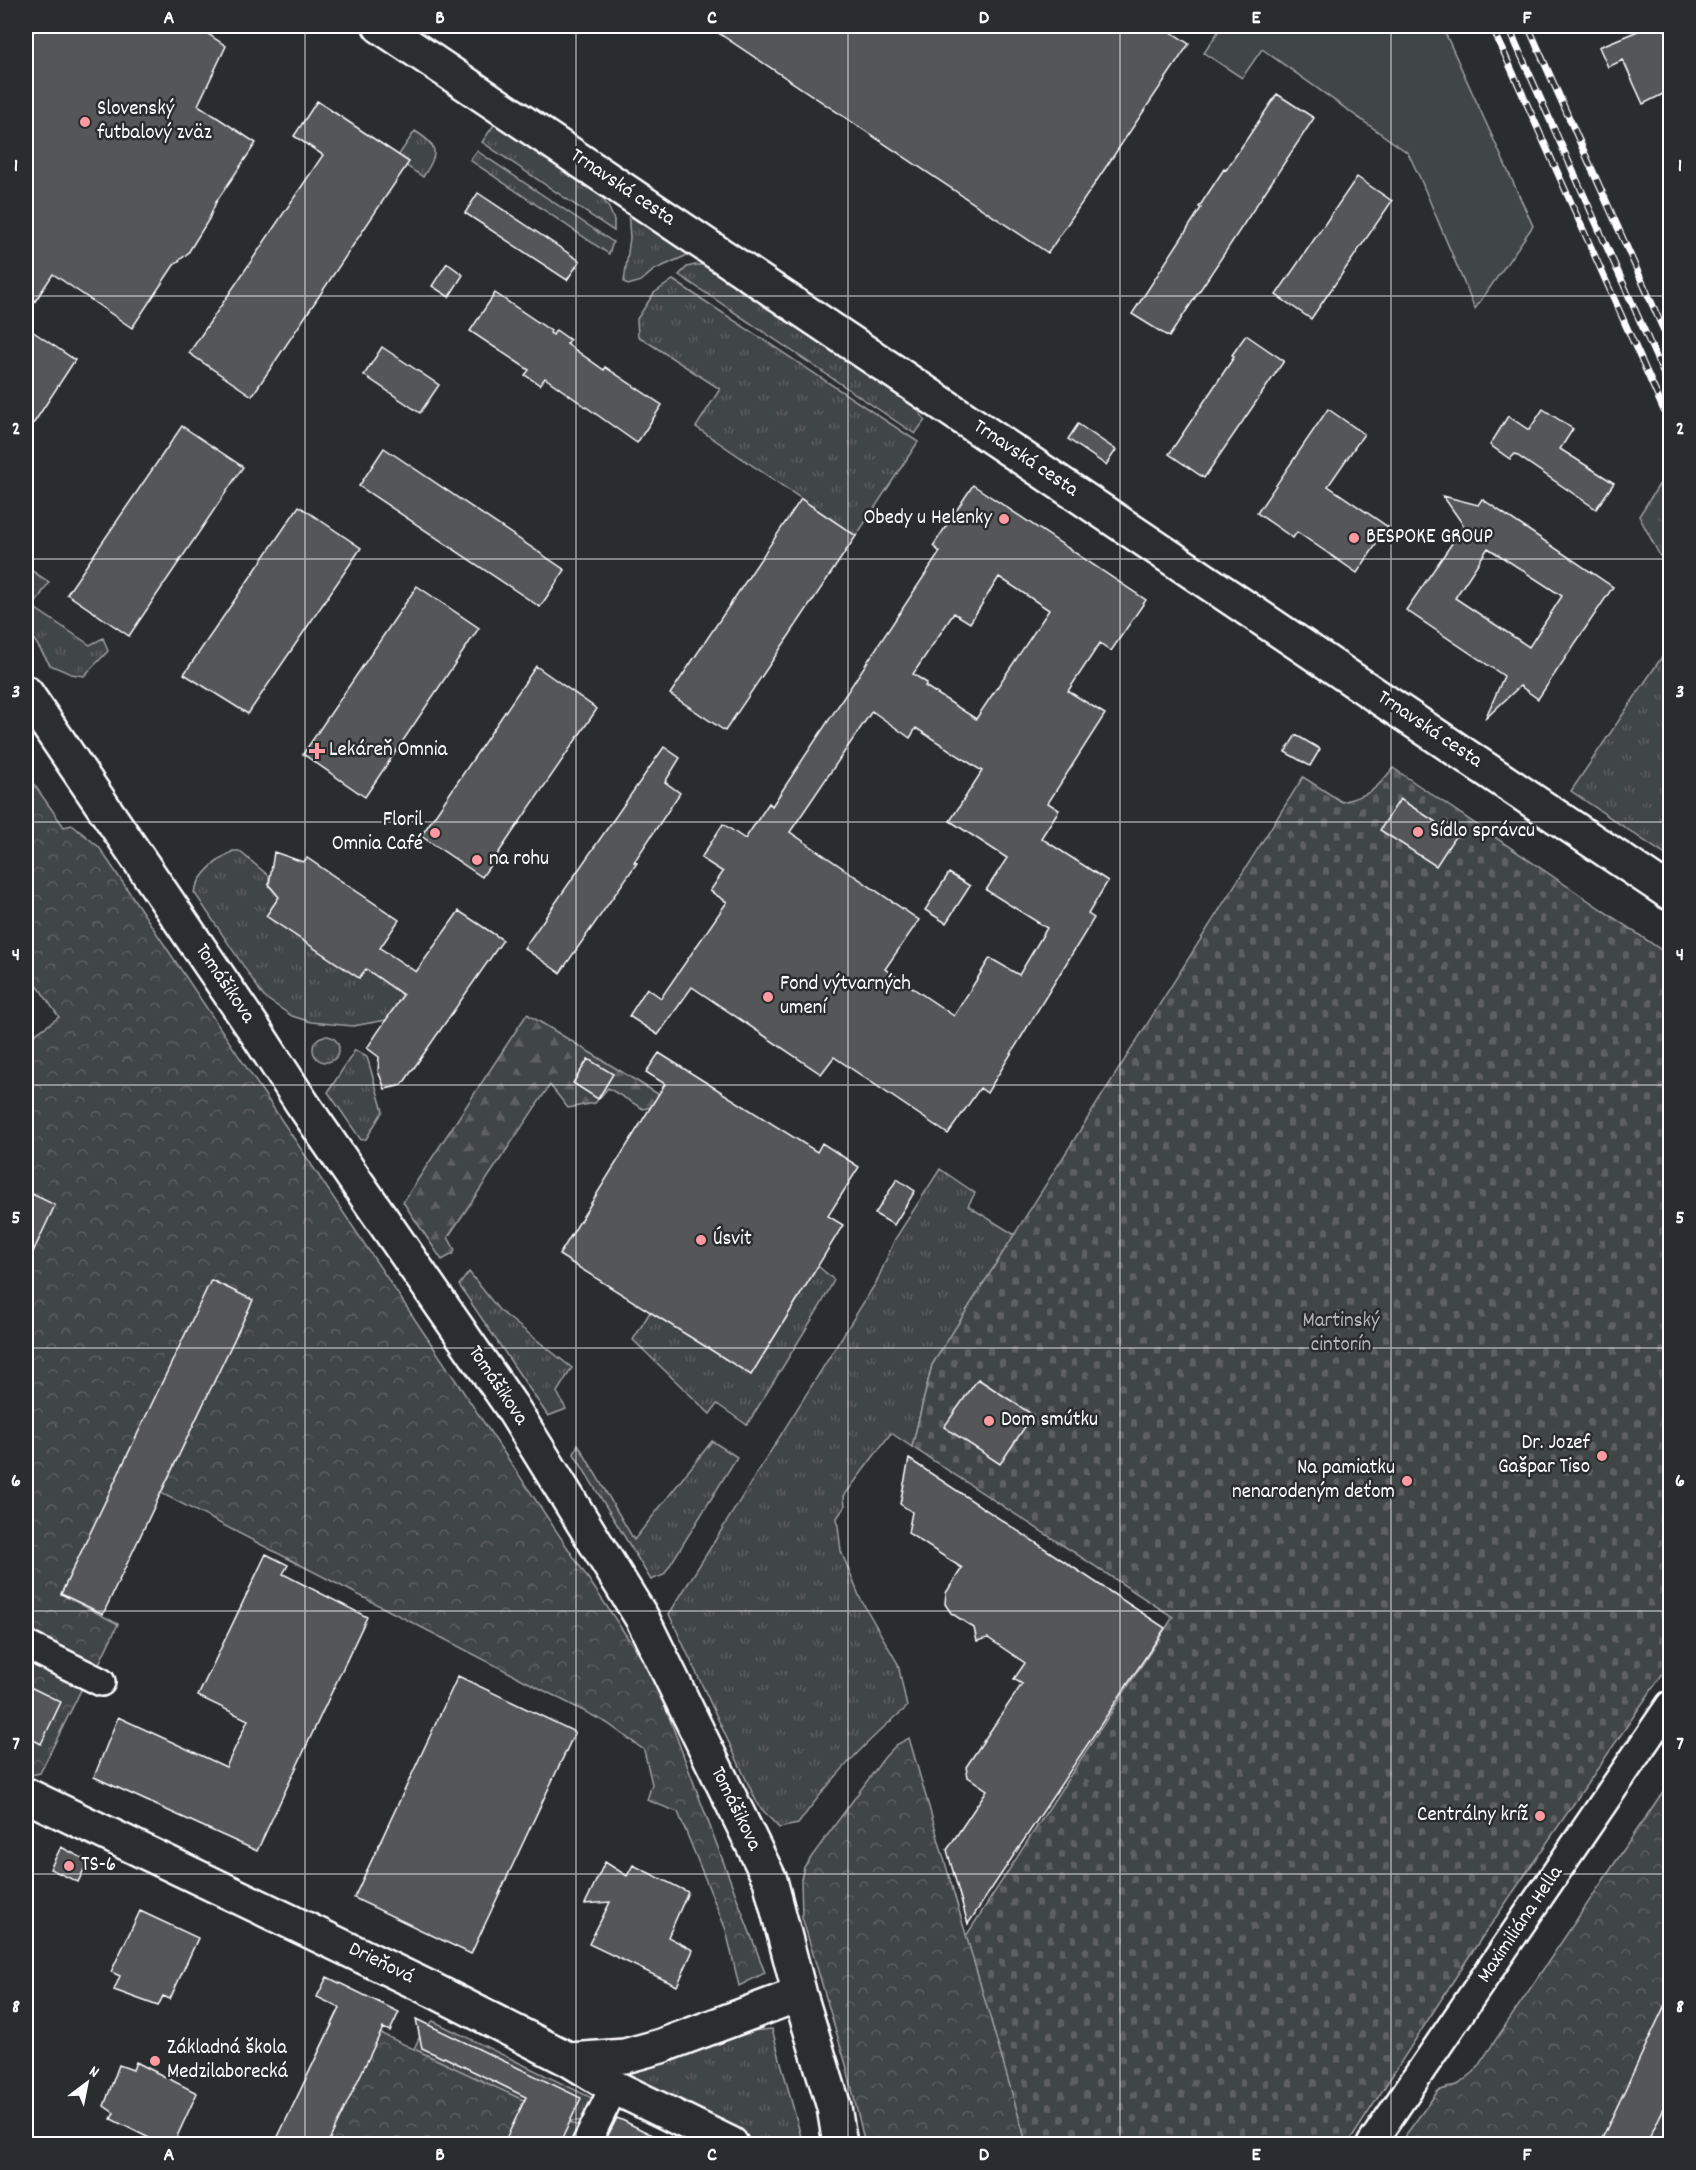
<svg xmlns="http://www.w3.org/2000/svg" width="1696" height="2170" viewBox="0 0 1696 2170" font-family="Dekko,sans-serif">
<defs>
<pattern id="grass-tufts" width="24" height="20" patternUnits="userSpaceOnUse" patternTransform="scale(1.5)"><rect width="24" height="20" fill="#414445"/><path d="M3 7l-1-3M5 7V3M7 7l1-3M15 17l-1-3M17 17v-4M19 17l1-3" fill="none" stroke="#5e6061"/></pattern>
<pattern id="forest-firs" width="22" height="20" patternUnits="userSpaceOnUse" patternTransform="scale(1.5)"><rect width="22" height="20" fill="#414445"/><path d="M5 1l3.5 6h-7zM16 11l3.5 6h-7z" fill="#5e6061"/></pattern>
<pattern id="cemetery-stones" width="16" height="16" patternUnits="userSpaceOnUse" patternTransform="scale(1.5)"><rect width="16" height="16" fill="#414445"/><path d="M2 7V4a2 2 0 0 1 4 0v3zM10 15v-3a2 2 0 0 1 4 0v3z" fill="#5e6061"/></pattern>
<pattern id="park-crowns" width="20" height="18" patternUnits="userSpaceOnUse" patternTransform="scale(1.5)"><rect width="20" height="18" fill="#414445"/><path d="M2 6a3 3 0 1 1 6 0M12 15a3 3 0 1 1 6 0" fill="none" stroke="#5e6061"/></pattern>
</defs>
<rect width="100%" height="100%" fill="#2a2d2e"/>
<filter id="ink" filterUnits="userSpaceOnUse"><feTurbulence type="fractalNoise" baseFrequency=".0167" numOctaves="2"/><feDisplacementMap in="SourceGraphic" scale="12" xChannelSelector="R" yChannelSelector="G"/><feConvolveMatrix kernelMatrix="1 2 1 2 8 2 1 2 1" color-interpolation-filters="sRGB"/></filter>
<g filter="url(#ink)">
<path fill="url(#grass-tufts)" stroke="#a0a2a2" stroke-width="1.5" d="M 496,122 L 596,188 L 609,208 L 614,220 L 614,231 L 482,142 Z
M 415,131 C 440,147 438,153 423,177 L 396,159 Z
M 477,151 L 613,242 L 609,254 L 470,160 Z
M 628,210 L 692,253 L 654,270 L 641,281 L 628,285 L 624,282 L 630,238 Z
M 695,265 L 703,265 L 713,267 L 912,402 L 925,420 L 915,434 L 679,275 L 687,267 Z
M 673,280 L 918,442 L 856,536 L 696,427 L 720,389 L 638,336 L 637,319 L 654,293 Z
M 1664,477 L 1670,492 L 1670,575 L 1639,516 Z
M 26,567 L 49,582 L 33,607 L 90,645 L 103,638 L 108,651 L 84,676 L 71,674 L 50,665 L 26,627 Z
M 1670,645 L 1670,858 L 1571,791 Z
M 233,851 L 239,851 L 269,876 L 269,886 L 279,897 L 267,916 L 359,978 L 366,969 L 403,995 L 386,1020 L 353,1026 L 311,1022 L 292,1016 L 264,997 L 194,892 C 201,872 215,862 233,851 Z
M313 1049a13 13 0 1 1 26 0a13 13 0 1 1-26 0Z
M 355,1050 L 367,1057 L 383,1111 L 366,1139 L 361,1140 L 328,1092 Z
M 940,1169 L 975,1193 L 968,1206 L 1015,1235 L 932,1365 L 912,1447 L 891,1433 L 844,1496 L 845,1506 L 837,1518 L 841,1551 L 860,1598 L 898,1664 L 907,1707 C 866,1741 829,1781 798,1824 L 779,1828 L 758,1805 L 669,1614 L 877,1281 L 895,1239 Z
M 818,1266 L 834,1280 L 822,1303 L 747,1425 L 717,1404 L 710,1414 L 633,1340 L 650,1312 L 751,1375 Z
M 469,1272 L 499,1310 L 572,1368 L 557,1392 L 566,1409 L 548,1416 L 459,1285 Z
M 712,1441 L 737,1457 L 664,1575 L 651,1580 L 574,1454 L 578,1444 L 634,1540 Z
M 433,2021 L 596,2100 L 587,2119 L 579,2121 L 567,2121 L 414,2049 L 423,2029 Z
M 772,2029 L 803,2144 L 751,2144 L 618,2080 L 613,2069 L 674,2054 L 752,2031 Z"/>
<path fill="url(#forest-firs)" stroke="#a0a2a2" stroke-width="1.5" d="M 527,1014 L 766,1160 L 651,1107 L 643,1109 L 608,1088 L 595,1103 L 568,1108 L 550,1085 L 448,1237 L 455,1250 L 453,1254 L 442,1260 L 403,1202 Z"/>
<path fill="url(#cemetery-stones)" stroke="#a0a2a2" stroke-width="1.5" d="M 1393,768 L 1670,956 L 1670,1663 L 1468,1958 L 1348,2144 L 1026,2144 L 966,1936 L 1173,1617 L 912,1447 L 932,1365 L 1303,777 L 1342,802 C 1371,794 1375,791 1393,768 Z"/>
<path fill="url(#park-crowns)" stroke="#a0a2a2" stroke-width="1.5" d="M 26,759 L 33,783 L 64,827 L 72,825 L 99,847 L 654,1677 L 765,1973 L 739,1986 L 726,1930 L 678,1812 L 647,1800 L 652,1784 L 644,1750 L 607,1723 L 161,1493 L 252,1300 L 212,1280 L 61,1594 L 118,1624 L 95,1672 L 26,1639 L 26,1041 L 59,1017 L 26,969 Z
M 26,1650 L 86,1680 L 40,1773 L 31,1775 L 26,1773 Z
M 909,1738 L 1024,2135 L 1026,2144 L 865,2144 L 847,2068 L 802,1917 L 801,1879 L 804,1867 L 884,1758 L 896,1745 Z
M 1670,1781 L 1670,2144 L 1399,2144 L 1438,2091 L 1459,2084 L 1474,2072 Z
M 337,2013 L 617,2144 L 275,2144 Z"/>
<path fill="#414445" stroke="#a0a2a2" stroke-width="1.5" d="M 1222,26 L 1442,26 L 1533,226 L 1475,309 L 1420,178 L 1408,153 L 1262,49 L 1242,78 L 1204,53 Z"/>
<path fill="#555758" stroke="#fff" stroke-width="1.5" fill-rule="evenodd" d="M 36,26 L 196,26 L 226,46 L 198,105 L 256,143 L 216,202 L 209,219 L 188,253 L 174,265 L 132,328 L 53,274 L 26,315 L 26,273 L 34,261 L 26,255 L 26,42 Z
M 708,26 L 1162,26 L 1189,44 L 1048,253 Z
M 1650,26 L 1665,26 L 1671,38 L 1671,90 L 1643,104 L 1623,60 L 1608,67 L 1599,47 Z
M 1277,94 L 1314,118 L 1169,337 L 1132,314 L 1201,208 L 1199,207 L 1224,169 L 1226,170 Z
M 317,101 L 409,162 L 252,396 L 189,353 L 323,155 L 294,136 Z
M 1357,177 L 1392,201 L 1311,319 L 1276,295 Z
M 478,193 L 580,261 L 567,280 L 465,213 Z
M 447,263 L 463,275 L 449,297 L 432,286 Z
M 495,293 L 551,331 L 550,333 L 553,335 L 556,330 L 570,340 L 567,344 L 604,370 L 605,367 L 662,405 L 637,443 L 545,378 L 540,385 L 525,375 L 529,370 L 470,331 Z
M 26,327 L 75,360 L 26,435 Z
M 1246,335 L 1284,361 L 1204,478 L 1169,454 L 1234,357 L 1232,355 Z
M 382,347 L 439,385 L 420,413 L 364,375 Z
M 1328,409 L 1364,434 L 1328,486 L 1388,527 L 1357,573 L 1297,532 L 1293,538 L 1257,513 Z
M 1543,409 L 1573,429 L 1560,449 L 1614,483 L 1596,509 L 1515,454 L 1510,459 L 1490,445 L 1508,416 L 1529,430 Z
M 1078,424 L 1116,450 L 1106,465 L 1068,439 Z
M 182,426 L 243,467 L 129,636 L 67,594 Z
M 384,448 L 565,570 L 540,607 L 359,486 Z
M 973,485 L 1146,600 L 1111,651 L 1100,643 L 1068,691 L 1105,714 L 1048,803 L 1059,810 L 1041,838 L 1108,881 L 1088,914 L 1094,918 L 987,1093 L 980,1088 L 948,1134 L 834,1057 L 821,1074 L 692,987 L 658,1035 L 629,1016 L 647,988 L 661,998 L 727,902 L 710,891 L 723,872 L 701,858 L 723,824 L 745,839 L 769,803 L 772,806 L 940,552 L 933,546 ZM 999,577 L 1049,610 L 976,719 L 925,686 L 927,683 L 913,674 L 954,613 L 970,623 ZM 872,711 L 910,738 L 916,728 L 982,771 L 950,821 L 1007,858 L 986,890 L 1047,928 L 1019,975 L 990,958 L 954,1016 L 885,969 L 919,920 L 790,832 Z
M 1443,496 L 1478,505 L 1482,499 L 1613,587 L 1538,699 L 1520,686 L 1485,719 L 1504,676 L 1406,610 L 1464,526 ZM 1488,548 L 1562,596 L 1529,647 L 1455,598 Z
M 801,499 L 856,536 L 725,731 L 670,694 Z
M 299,506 L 361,548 L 248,714 L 184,674 Z
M 417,586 L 479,628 L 365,797 L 303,754 Z
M 536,666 L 597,709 L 482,877 L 421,836 Z
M 1296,735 L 1320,749 L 1310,766 L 1285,752 Z
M 664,747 L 680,758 L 665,782 L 680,793 L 634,862 L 637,863 L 560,973 L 524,948 Z
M 1400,799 L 1456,835 L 1436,866 L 1380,830 Z
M 274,852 L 303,862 L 307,858 L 399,920 L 380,948 L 416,972 L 459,911 L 503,940 L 402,1085 L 385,1089 L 378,1071 L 379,1057 L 367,1048 L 403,995 L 366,969 L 359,978 L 266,916 L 279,897 L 269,885 Z
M 949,873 L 970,886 L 946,923 L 925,910 Z
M 659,1053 L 817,1152 L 822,1143 L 859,1167 L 828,1216 L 843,1225 L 751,1375 L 559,1255 L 665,1084 L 646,1072 Z
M 588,1059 L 613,1074 L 598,1099 L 573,1083 Z
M 897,1179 L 915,1191 L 894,1225 L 875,1214 Z
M 26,1191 L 55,1205 L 26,1267 Z
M 211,1280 L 253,1300 L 103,1614 L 61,1594 Z
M 978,1379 L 1033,1415 L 1000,1464 L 944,1427 Z
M 909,1459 L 1165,1628 L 968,1924 L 947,1850 L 987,1790 L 968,1777 L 966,1767 L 1022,1684 L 1014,1679 L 1025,1663 L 988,1638 L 977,1641 L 974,1628 L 951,1613 L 945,1604 L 946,1593 L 962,1568 L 908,1533 L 912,1512 L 900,1504 Z
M 266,1554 L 288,1565 L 283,1574 L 367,1617 L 257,1851 L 94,1777 L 118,1717 L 226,1767 L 248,1720 L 198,1696 Z
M 458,1676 L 575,1732 L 471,1954 L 354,1898 Z
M 26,1685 L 61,1702 L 41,1744 L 26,1736 Z
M 61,1847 L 88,1861 L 78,1882 L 50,1869 Z
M 605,1862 L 627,1876 L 633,1865 L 688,1892 L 668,1937 L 693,1950 L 677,1986 L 589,1944 L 610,1902 L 585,1904 Z
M 140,1911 L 198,1938 L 170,1999 L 163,1996 L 158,2006 L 114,1990 L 120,1976 L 111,1972 Z
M 327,1977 L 399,2012 L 390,2031 L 383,2028 L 327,2145 L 274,2145 L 340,2008 L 317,1997 Z
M 1671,1992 L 1671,2093 L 1646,2145 L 1599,2145 Z
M 416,2019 L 581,2098 L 559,2145 L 503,2145 L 526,2097 L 444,2057 L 443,2058 L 422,2048 Z
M 136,2062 L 197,2093 L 173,2145 L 163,2145 L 111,2119 L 114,2113 L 104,2106 L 119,2065 L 133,2070 Z
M 617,2118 L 624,2121 L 672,2145 L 603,2145 Z"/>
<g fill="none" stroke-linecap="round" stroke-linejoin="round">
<g stroke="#fff" stroke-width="32">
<path id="street" d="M 26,1645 L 101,1682
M 586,2144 L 614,2087
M 1371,2144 L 1670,1705"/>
</g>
<g stroke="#fff" stroke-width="38">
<path id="secondary" d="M 380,26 L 1670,893
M 26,693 L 256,1032 L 302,1103 L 511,1406 L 642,1618 L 770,1880 L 800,1995 L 834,2107 L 840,2144
M 26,1795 L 433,1990 L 570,2060 L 614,2087 L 731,2144
M 570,2060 L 625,2056 L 661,2046 L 784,2000 L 800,1995"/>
</g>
<use href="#street" stroke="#2a2d2e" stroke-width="27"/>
<use href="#secondary" stroke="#2a2d2e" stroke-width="33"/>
<g stroke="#fff" stroke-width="7">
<path id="rail" d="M 1492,26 L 1670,424
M 1508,26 L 1670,388
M 1528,26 L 1670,344"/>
</g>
<use href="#rail" stroke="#2a2d2e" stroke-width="4.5" stroke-dasharray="14" stroke-linecap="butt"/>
</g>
</g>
<path fill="none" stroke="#fff" stroke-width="1.5" stroke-opacity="0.55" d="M 305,26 L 305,2144M 576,26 L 576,2144M 848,26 L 848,2144M 1120,26 L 1120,2144M 1391,26 L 1391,2144M 26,296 L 1670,296M 26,559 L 1670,559M 26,822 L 1670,822M 26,1085 L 1670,1085M 26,1348 L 1670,1348M 26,1611 L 1670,1611M 26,1874 L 1670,1874"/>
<g fill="#ff9aa2" stroke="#2a2d2e" stroke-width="2">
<circle cx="85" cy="122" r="6"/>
<circle cx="1004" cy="519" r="6"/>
<circle cx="1354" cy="538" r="6"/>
<path d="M314 742h6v6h6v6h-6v6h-6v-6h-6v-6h6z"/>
<circle cx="1418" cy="832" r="6"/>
<circle cx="435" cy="833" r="6"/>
<circle cx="477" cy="860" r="6"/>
<circle cx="768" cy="997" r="6"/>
<circle cx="701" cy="1240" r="6"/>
<circle cx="989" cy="1421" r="6"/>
<circle cx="1602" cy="1456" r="6"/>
<circle cx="1407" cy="1481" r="6"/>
<circle cx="1540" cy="1816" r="6"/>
<circle cx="69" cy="1866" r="6"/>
<circle cx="155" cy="2061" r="6"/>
</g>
<g text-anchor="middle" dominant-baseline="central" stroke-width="5" stroke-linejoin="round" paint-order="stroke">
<g font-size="21" fill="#fff" stroke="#2a2d2e" text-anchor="start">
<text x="97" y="110">Slovenský<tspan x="97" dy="24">futbalový zväz</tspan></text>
<text x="992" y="519" text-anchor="end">Obedy u Helenky</text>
<text x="1366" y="538">BESPOKE GROUP</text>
<text x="329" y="751">Lekáreň Omnia</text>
<text x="423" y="821" text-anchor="end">Floril<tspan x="423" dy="24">Omnia Café</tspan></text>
<text x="1430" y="832">Sídlo správcu</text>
<text x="489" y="860">na rohu</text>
<text x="780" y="985">Fond výtvarných<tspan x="780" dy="24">umení</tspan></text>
<text x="713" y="1240">Úsvit</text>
<text x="1001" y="1421">Dom smútku</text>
<text x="1590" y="1444" text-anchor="end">Dr. Jozef<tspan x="1590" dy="24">Gašpar Tiso</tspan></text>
<text x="1395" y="1469" text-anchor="end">Na pamiatku<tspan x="1395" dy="24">nenarodeným deťom</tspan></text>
<text x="1528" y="1816" text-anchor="end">Centrálny kríž</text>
<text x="81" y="1866">TS-6</text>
<text x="167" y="2049">Základná škola<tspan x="167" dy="24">Medzilaborecká</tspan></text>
</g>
<g font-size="21" fill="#fff" stroke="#2a2d2e">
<text transform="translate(622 188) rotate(34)">Trnavská cesta</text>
<text transform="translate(1025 459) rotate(34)">Trnavská cesta</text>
<text transform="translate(1429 730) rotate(34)">Trnavská cesta</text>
<text transform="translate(224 984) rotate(56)">Tomášikova</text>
<text transform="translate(497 1386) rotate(56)">Tomášikova</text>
<text transform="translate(735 1809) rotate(64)">Tomášikova</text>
<text transform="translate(1521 1925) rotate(-56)">Maximiliána Hella</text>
<text transform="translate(381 1964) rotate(26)">Drieňová</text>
</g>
<g font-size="21" fill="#b3b4b5" stroke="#2a2d2e">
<text x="1341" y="1322">Martinský<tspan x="1341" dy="24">cintorín</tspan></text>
</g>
</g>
<rect width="1696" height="2170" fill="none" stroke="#2a2d2e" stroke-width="66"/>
<g transform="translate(87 2083) rotate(32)" stroke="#2a2d2e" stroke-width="4.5" paint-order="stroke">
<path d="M0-4.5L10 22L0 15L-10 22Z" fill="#ffffff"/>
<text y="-9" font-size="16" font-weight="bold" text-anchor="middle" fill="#ffffff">N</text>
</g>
<rect x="33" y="33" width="1630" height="2104" fill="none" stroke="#fff" stroke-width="2"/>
<g font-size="20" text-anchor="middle" font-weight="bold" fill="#fff">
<text x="169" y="23">A</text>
<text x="440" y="23">B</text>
<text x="712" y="23">C</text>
<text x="984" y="23">D</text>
<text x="1256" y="23">E</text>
<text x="1527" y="23">F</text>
<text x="16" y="171">1</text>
<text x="1680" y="171">1</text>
<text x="16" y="434">2</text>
<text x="1680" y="434">2</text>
<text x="16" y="697">3</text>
<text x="1680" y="697">3</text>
<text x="16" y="960">4</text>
<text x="1680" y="960">4</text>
<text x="16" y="1223">5</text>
<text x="1680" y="1223">5</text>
<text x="16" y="1486">6</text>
<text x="1680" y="1486">6</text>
<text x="16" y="1749">7</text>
<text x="1680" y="1749">7</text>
<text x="16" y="2012">8</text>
<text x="1680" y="2012">8</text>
<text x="169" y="2160">A</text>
<text x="440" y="2160">B</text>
<text x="712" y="2160">C</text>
<text x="984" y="2160">D</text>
<text x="1256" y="2160">E</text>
<text x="1527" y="2160">F</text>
</g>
</svg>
